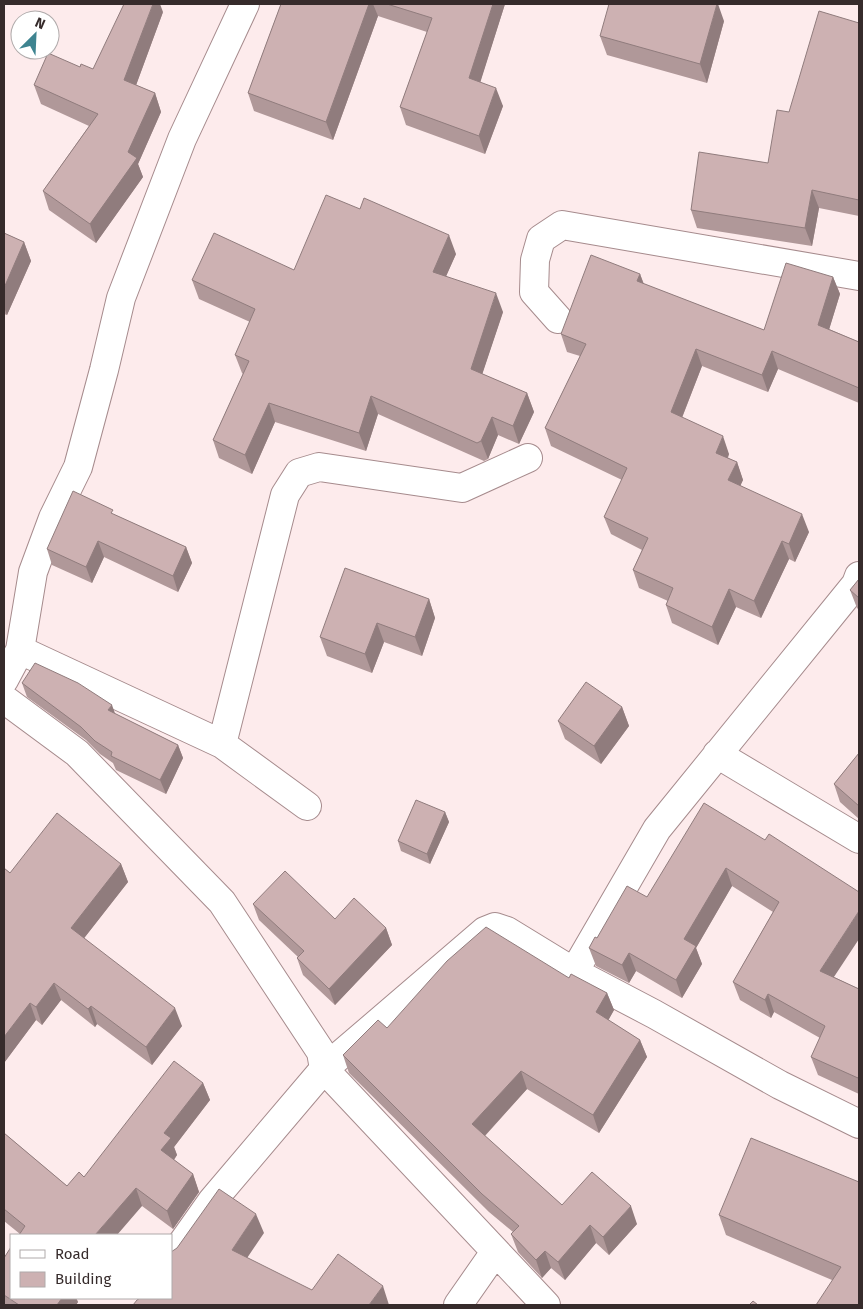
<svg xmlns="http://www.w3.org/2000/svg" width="863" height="1309" viewBox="0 0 863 1309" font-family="'Fira Sans',sans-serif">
<rect width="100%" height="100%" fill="#fdebec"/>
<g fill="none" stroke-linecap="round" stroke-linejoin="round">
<g stroke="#a68b8d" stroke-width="30">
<path id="minor" d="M 558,319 L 534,292 L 535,260 L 541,239 L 562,225 L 859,276
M 20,650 L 222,744 L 307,806
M 4,680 L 20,650 L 33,572 L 53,518 L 78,467 L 104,370 L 121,298 L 182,139 L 245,4
M 4,699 L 77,753 L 222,902 L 321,1052 L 324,1069 L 546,1305
M 222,744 L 285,495 L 299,473 L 319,467 L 462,488 L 528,458
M 717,754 L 859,839
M 574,972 L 657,829 L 856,584 L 859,576
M 171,1259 L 212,1201 L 324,1069 L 485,931 L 495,927 L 507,931 L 574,972 L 654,1014 L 780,1085 L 859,1124
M 458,1305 L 495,1252"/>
</g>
<use href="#minor" stroke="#fff" stroke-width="28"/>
</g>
<path fill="#b09899" d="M 281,4 L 505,4 L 480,82 L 503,106 L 485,154 L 406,125 L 400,107 L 427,32 L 378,16 L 333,140 L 254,111 L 248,93 Z
M 163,12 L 136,85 L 155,93 L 161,112 L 138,164 L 143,177 L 96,243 L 49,210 L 43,191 L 89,126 L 41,104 L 34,85 L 80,67 L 93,69 Z
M 724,21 L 707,83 L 607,55 L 600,36 Z
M 859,23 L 859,216 L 819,208 L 812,246 L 697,228 L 691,210 L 768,163 L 789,112 Z
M 360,209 L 456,254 L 446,276 L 503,312 L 482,374 L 527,393 L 534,412 L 519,444 L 498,435 L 488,459 L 484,461 L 378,414 L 366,451 L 275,422 L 252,474 L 219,458 L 213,440 L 243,374 L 242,373 L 235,355 L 250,322 L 199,299 L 192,280 L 294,270 Z
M 4,233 L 24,242 L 31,261 L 7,315 L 4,314 Z
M 640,274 L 644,284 L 764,330 L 833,277 L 840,294 L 829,329 L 859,342 L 859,403 L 778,369 L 768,392 L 702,366 L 682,418 L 729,454 L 728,458 L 737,462 L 743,480 L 740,485 L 809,532 L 795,562 L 789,559 L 761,618 L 736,607 L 718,645 L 672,623 L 666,605 L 668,601 L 639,588 L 633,570 L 642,550 L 611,534 L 604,517 L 622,480 L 551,446 L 545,428 L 580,356 L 567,352 L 561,334 Z
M 115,515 L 186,547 L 192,563 L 178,592 L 104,557 L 92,583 L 52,565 L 47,549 Z
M 859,579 L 859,610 L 857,608 L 850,590 Z
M 429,599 L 435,618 L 422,656 L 384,642 L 372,673 L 327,656 L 320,637 Z
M 22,683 L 115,714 L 178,745 L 183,758 L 166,794 L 116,770 L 113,763 L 100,754 L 86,740 L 27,697 Z
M 622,707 L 629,726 L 601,764 L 565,739 L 558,721 Z
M 859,753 L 859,819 L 840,802 L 834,784 Z
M 445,812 L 449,822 L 430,864 L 401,851 L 398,841 Z
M 765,840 L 834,977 L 859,989 L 859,1094 L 818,1075 L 811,1057 L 820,1038 L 774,1012 L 771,1018 L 740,1000 L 733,982 L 773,912 L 732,886 L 696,948 L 702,964 L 682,998 L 636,971 L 629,983 L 596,966 L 589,948 L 597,938 L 647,897 Z
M 121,864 L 128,882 L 84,938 L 182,1026 L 152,1065 L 97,1024 L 95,1027 L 61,1000 L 42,1025 L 36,1020 L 4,1063 L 4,868 L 10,873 Z
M 253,904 L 386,928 L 392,945 L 335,1005 L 303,975 L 297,958 L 298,957 L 259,920 Z
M 569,978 L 607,993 L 614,1010 L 608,1020 L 640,1040 L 647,1057 L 599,1133 L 527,1089 L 485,1136 L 562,1205 L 637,1224 L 609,1255 L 596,1243 L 565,1280 L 551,1268 L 542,1278 L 518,1252 L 511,1234 L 513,1232 L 489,1212 L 349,1073 L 343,1055 L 387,1028 Z
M 203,1083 L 210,1100 L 174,1147 L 177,1155 L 174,1160 L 193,1174 L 199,1192 L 173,1229 L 142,1206 L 20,1234 L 4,1221 L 4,1133 L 67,1186 L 84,1177 Z
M 859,1182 L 859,1305 L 832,1280 L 726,1235 L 719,1215 Z
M 4,1258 L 11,1298 L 76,1298 L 78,1302 L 76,1305 L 4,1305 Z"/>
<path fill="#907c7d" d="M 153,4 L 160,4 L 163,12 L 131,99 L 124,80 Z
M 369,4 L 373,4 L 378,16 L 333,140 L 326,122 Z
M 493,4 L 505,4 L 476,96 L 469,78 Z
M 717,4 L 718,4 L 724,21 L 707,83 L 700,64 Z
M 496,88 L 503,106 L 485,154 L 479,136 Z
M 155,93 L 161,112 L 138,164 L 143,177 L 96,243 L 90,224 L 128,152 Z
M 812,190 L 819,208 L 812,246 L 805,228 Z
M 449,235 L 456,254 L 440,290 L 433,272 Z
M 24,242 L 31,261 L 7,315 L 4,307 L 4,288 Z
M 640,274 L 646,291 L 637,281 Z
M 833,277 L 840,294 L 825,343 L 818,325 Z
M 496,293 L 503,312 L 478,387 L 471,369 Z
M 696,349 L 702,366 L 677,430 L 671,412 Z
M 772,351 L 778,369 L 768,392 L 762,375 Z
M 527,393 L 534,412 L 519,444 L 513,426 Z
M 371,396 L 378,414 L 366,451 L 359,433 Z
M 269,403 L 275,422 L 252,474 L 245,455 Z
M 492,417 L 498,435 L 488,459 L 481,441 Z
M 723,436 L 729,454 L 722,470 L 716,453 Z
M 737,462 L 743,480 L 735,498 L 728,480 Z
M 802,514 L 809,532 L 795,562 L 789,544 Z
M 98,541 L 104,557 L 92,583 L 86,567 Z
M 782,541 L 789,559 L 761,618 L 754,601 Z
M 186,547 L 192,563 L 178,592 L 173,576 Z
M 729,589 L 736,607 L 718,645 L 712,627 Z
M 429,599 L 435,618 L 422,656 L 415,637 Z
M 377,623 L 384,642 L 372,673 L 365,654 Z
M 112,705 L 117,719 L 108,710 Z
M 622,707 L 629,726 L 601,764 L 594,746 Z
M 178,745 L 183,758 L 166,794 L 160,780 Z
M 445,812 L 449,822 L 430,864 L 427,854 Z
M 121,864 L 128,882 L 78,946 L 71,928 Z
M 726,868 L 732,886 L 696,948 L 702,964 L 682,998 L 676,980 L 684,939 Z
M 859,911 L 859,939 L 826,989 L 820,971 Z
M 386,928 L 392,945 L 335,1005 L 329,989 Z
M 629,953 L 636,971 L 629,983 L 622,965 Z
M 54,983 L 61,1000 L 42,1025 L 36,1007 Z
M 607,993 L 614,1010 L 603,1030 L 596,1012 Z
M 768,994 L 774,1012 L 771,1018 L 765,1000 Z
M 30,1003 L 36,1020 L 4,1063 L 4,1037 Z
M 91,1006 L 97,1024 L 95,1027 L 88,1009 Z
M 175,1008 L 182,1026 L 152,1065 L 146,1047 Z
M 640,1040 L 647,1057 L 599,1133 L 593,1115 Z
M 521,1071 L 527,1089 L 479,1142 L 472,1124 Z
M 203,1083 L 210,1100 L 174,1147 L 177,1155 L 168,1168 L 161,1150 L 164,1133 Z
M 193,1174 L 199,1192 L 173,1229 L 167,1211 Z
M 136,1188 L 142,1206 L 117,1235 L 95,1235 Z
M 631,1206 L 637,1224 L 609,1255 L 603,1237 Z
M 256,1214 L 264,1233 L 239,1270 L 232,1250 Z
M 590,1225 L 596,1243 L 565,1280 L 558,1262 Z
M 545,1251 L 551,1268 L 542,1278 L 536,1260 Z
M 383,1286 L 389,1305 L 369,1305 Z
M 62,1298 L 76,1298 L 78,1302 L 76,1305 L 57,1305 Z"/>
<path fill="#cdb1b2" stroke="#907c7d" d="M 124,4 L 153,4 L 124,80 L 155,93 L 128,152 L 137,158 L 90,224 L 43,191 L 98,114 L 34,85 L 48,53 L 80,67 L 81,64 L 93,69 Z
M 281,4 L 369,4 L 326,122 L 248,93 Z
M 387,4 L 493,4 L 469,78 L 496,88 L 479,136 L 400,107 L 432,18 Z
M 609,4 L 717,4 L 700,64 L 600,36 Z
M 819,11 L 859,23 L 859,200 L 812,190 L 805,228 L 691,210 L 699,152 L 768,163 L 777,110 L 789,112 Z
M 326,195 L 360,209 L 364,198 L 449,235 L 433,272 L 496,293 L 471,369 L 527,393 L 513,426 L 492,417 L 481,441 L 477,443 L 371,396 L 359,433 L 269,403 L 245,455 L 213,440 L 249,361 L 235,355 L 255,309 L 192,280 L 214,233 L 294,270 Z
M 4,233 L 24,242 L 4,288 Z
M 591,255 L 640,274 L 637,281 L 764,330 L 786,263 L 833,277 L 818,325 L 859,342 L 859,388 L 772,351 L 762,375 L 696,349 L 671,412 L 723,436 L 716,453 L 737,462 L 728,480 L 802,514 L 789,544 L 782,541 L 754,601 L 729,589 L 712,627 L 666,605 L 673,588 L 633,570 L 648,538 L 604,517 L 627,468 L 545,428 L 586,344 L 561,334 Z
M 73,491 L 113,510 L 111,513 L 186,547 L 173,576 L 98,541 L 86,567 L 47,549 Z
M 345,568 L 429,599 L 415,637 L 377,623 L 365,654 L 320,637 Z
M 859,579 L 859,598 L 850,590 Z
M 35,663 L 78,683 L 112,705 L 108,710 L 178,745 L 160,780 L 111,756 L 112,752 L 95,741 L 81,727 L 22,683 Z
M 586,682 L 622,707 L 594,746 L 558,721 Z
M 859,753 L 859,806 L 834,784 Z
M 416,800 L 445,812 L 427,854 L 398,841 Z
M 704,803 L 765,840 L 769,834 L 859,892 L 859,911 L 820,971 L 859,989 L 859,1075 L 858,1078 L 811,1057 L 825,1026 L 768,994 L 765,1000 L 733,982 L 779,902 L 726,868 L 684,939 L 696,946 L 676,980 L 629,953 L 622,965 L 589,948 L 595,937 L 597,938 L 627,886 L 647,897 Z
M 57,813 L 121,864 L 71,928 L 175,1008 L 146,1047 L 91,1006 L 88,1009 L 54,983 L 36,1007 L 30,1003 L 4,1037 L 4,868 L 10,873 Z
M 285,871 L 335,919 L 354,898 L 386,928 L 329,989 L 297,958 L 304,951 L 253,904 Z
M 486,927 L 569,978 L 571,974 L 607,993 L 596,1012 L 640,1040 L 593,1115 L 521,1071 L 472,1124 L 562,1205 L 592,1172 L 631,1206 L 603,1237 L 590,1225 L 558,1262 L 545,1251 L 536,1260 L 511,1234 L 519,1226 L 482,1194 L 343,1055 L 378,1020 L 387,1028 L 447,961 Z
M 174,1061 L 203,1083 L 164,1133 L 171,1138 L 161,1150 L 193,1174 L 167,1211 L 136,1188 L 95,1235 L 19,1235 L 25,1226 L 4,1209 L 4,1133 L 67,1186 L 79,1172 L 84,1177 Z
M 751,1138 L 859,1182 L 859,1305 L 816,1305 L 841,1267 L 719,1215 Z
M 219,1189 L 256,1214 L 232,1250 L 312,1290 L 338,1254 L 383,1286 L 369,1305 L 133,1305 L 137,1300 L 140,1298 L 171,1298 L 171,1252 L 177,1248 Z
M 11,1247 L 11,1298 L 62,1298 L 57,1305 L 19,1305 L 4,1295 L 4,1258 Z
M 753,1301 L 758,1305 L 749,1305 Z"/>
<rect width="863" height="1309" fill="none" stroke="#362b2b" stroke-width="10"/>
<rect x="10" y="1234" width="162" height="65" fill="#ffffff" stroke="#afaaaa"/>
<rect x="20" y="1250" width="25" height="8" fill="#ffffff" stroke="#afaaaa"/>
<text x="55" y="1259" font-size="15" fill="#362b2b">Road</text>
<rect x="20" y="1272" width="25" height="15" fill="#cdb1b2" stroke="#afaaaa"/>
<text x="55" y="1284" font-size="15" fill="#362b2b">Building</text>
<g transform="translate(35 35) rotate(24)"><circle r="24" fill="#ffffff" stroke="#afaaaa"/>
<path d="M0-4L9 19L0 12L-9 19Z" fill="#3e8490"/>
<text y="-8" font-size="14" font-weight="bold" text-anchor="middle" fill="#362b2b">N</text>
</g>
</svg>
